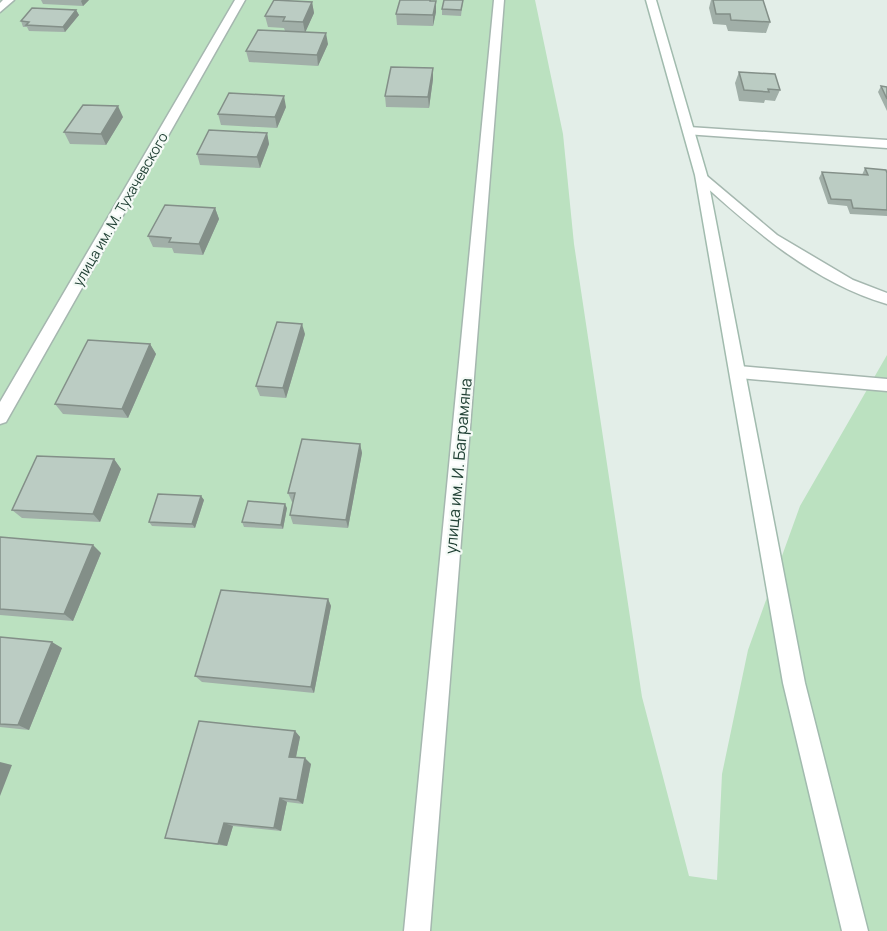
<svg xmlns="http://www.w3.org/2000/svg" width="887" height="931" viewBox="0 0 887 931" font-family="Manrope,sans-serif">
<rect width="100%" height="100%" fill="#e3eee8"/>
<path fill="#bbe1c0" d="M 0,0 L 535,0 L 563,134 L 574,244 L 642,697 L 689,876 L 717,880 L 722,774 L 748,650 L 800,506 L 887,355 L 887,931 L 0,931 Z"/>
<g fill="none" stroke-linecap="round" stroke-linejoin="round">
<g stroke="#a5b7af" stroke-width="3">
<path id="street" d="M 3,0 L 14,0 L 0,12 L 0,3 Z
M 235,0 L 245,0 L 6,422 L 0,424 L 0,402 Z
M 494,0 L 504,0 L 430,931 L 404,931 Z
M 689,127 L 887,140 L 887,148 L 685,134 L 685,128 Z
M 701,171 L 777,235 L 853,280 L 887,293 L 887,304 C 812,282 753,229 696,178 L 696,172 Z
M 739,366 L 887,379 L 887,391 L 739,378 L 731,372 Z"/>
</g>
<g stroke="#a1bbae" stroke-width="3">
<path id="secondary" d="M 646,0 L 656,0 L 707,175 L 805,683 L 868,931 L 842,931 L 783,683 L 695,175 Z"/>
</g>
<use href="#street" fill="#fff" fill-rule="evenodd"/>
<use href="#secondary" fill="#fff" fill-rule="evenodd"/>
</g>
<path fill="#a1afa8" d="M 41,0 L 89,0 L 83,6 L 43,4 Z
M 400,0 L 431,0 L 431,1 L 436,1 L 436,12 L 433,26 L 397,25 L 396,14 Z
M 463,0 L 461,16 L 442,15 L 442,9 Z
M 711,0 L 763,0 L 770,22 L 766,33 L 728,31 L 726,25 L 713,24 L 709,8 Z
M 312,2 L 314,13 L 305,32 L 328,44 L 318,66 L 249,62 L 246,51 L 285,31 L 284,28 L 268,27 L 265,16 Z
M 76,10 L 79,15 L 65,32 L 29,31 L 27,27 L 23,27 L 21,21 Z
M 433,68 L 433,79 L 429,108 L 386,107 L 385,96 Z
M 739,72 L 780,90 L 775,101 L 765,100 L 764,103 L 739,101 L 735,83 Z
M 881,86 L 887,87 L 887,111 L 878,92 Z
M 286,107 L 277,128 L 221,125 L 218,114 Z
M 123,117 L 106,145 L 70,144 L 64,132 Z
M 267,133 L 269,144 L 260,168 L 200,165 L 197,154 Z
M 865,168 L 887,173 L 887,216 L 850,214 L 847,206 L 828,204 L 819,178 L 822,172 L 862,175 Z
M 215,208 L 219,219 L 203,255 L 174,253 L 172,248 L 153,247 L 148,236 Z
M 305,334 L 286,398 L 260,396 L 256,386 Z
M 150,344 L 156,354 L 128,418 L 63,414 L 55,404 Z
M 360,444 L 362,453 L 348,528 L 293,524 L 290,515 L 293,502 L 292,502 L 288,493 Z
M 114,459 L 121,469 L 100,522 L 22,518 L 12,510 Z
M 201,496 L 204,500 L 195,528 L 152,526 L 149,522 Z
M 287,508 L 283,529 L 244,527 L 242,522 Z
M 0,537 L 101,553 L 73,621 L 0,615 Z
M 328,599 L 331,606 L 314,693 L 202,682 L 195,676 Z
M 0,637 L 62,648 L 29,730 L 0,727 Z
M 295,731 L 300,737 L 296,757 L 311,764 L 303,804 L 287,802 L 281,831 L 233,826 L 227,846 L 177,840 L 165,838 Z"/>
<path fill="#838f88" d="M 82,0 L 89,0 L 83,6 L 81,1 Z
M 436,1 L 436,12 L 433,26 L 433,15 Z
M 312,2 L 314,13 L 305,33 L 303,22 Z
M 76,10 L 79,15 L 65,32 L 63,27 Z
M 326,33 L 328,44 L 318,66 L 317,55 Z
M 433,68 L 433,79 L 429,108 L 428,97 Z
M 284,96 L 286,107 L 277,128 L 275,117 Z
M 118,106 L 123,117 L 106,145 L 101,134 Z
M 267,133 L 269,144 L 260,168 L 257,157 Z
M 215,208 L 219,219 L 203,255 L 199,244 Z
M 302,324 L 305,334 L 286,398 L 283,388 Z
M 150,344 L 156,354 L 128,418 L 122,409 Z
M 360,444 L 362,453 L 348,528 L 346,520 Z
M 114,459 L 121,469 L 100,522 L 93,514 Z
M 201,496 L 204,500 L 195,528 L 192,524 Z
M 285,504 L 287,508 L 283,529 L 281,525 Z
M 93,545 L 101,553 L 73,621 L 64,614 Z
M 328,599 L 331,606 L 314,693 L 311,687 Z
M 52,642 L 62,648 L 29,730 L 18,725 Z
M 295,731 L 300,737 L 295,762 L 289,757 Z
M 305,758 L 311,764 L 303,804 L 297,800 Z
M 0,762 L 12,765 L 0,796 Z
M 280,798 L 287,802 L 281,831 L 274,828 Z
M 224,823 L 233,826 L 227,846 L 218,844 Z"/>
<path fill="#bbccc3" stroke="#838f88" stroke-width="1.5" d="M 274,0 L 312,2 L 303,22 L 283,21 L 285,17 L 265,16 Z
M 400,0 L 430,0 L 430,1 L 436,1 L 433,15 L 396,14 Z
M 444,0 L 463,0 L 461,10 L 442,9 Z
M 713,0 L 763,0 L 770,22 L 731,20 L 730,14 L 716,14 Z
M 32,8 L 76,10 L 63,27 L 26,25 L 29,22 L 21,21 Z
M 258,30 L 326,33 L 317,55 L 246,51 Z
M 391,67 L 433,68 L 428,97 L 385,96 Z
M 739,72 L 775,74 L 780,90 L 768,89 L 769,92 L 744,90 Z
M 881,86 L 887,87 L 887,99 Z
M 229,93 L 284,96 L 275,117 L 218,114 Z
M 83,105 L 118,106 L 101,134 L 64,132 Z
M 209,130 L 267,133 L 257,157 L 197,154 Z
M 865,168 L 886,170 L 887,173 L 887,210 L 853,208 L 851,200 L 831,199 L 822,172 L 868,175 Z
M 165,205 L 215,208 L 199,244 L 169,242 L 171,238 L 148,236 Z
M 277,322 L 302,324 L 283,388 L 256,386 Z
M 88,340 L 150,344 L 122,409 L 55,404 Z
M 302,439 L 360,444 L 346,520 L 290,515 L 295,493 L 288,493 Z
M 37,456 L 114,459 L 93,514 L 12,510 Z
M 158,494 L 201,496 L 192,524 L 149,522 Z
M 248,501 L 285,504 L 281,525 L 242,522 Z
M 0,537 L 93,545 L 64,614 L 0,609 Z
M 221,590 L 328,599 L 311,687 L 195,676 Z
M 0,637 L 52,642 L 18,725 L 0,724 Z
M 199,721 L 295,731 L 289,757 L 305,758 L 297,800 L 280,798 L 274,828 L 224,823 L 218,844 L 165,838 Z"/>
<g text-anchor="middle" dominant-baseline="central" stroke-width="4.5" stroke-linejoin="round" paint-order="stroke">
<g font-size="14" fill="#214135" stroke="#f4faf6">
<text transform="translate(120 209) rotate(-60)">улица им. М. Тухачевского</text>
</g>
<g font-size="16" fill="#214135" stroke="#f4faf6">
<text transform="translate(458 466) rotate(-85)">улица им. И. Баграмяна</text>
</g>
</g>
</svg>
